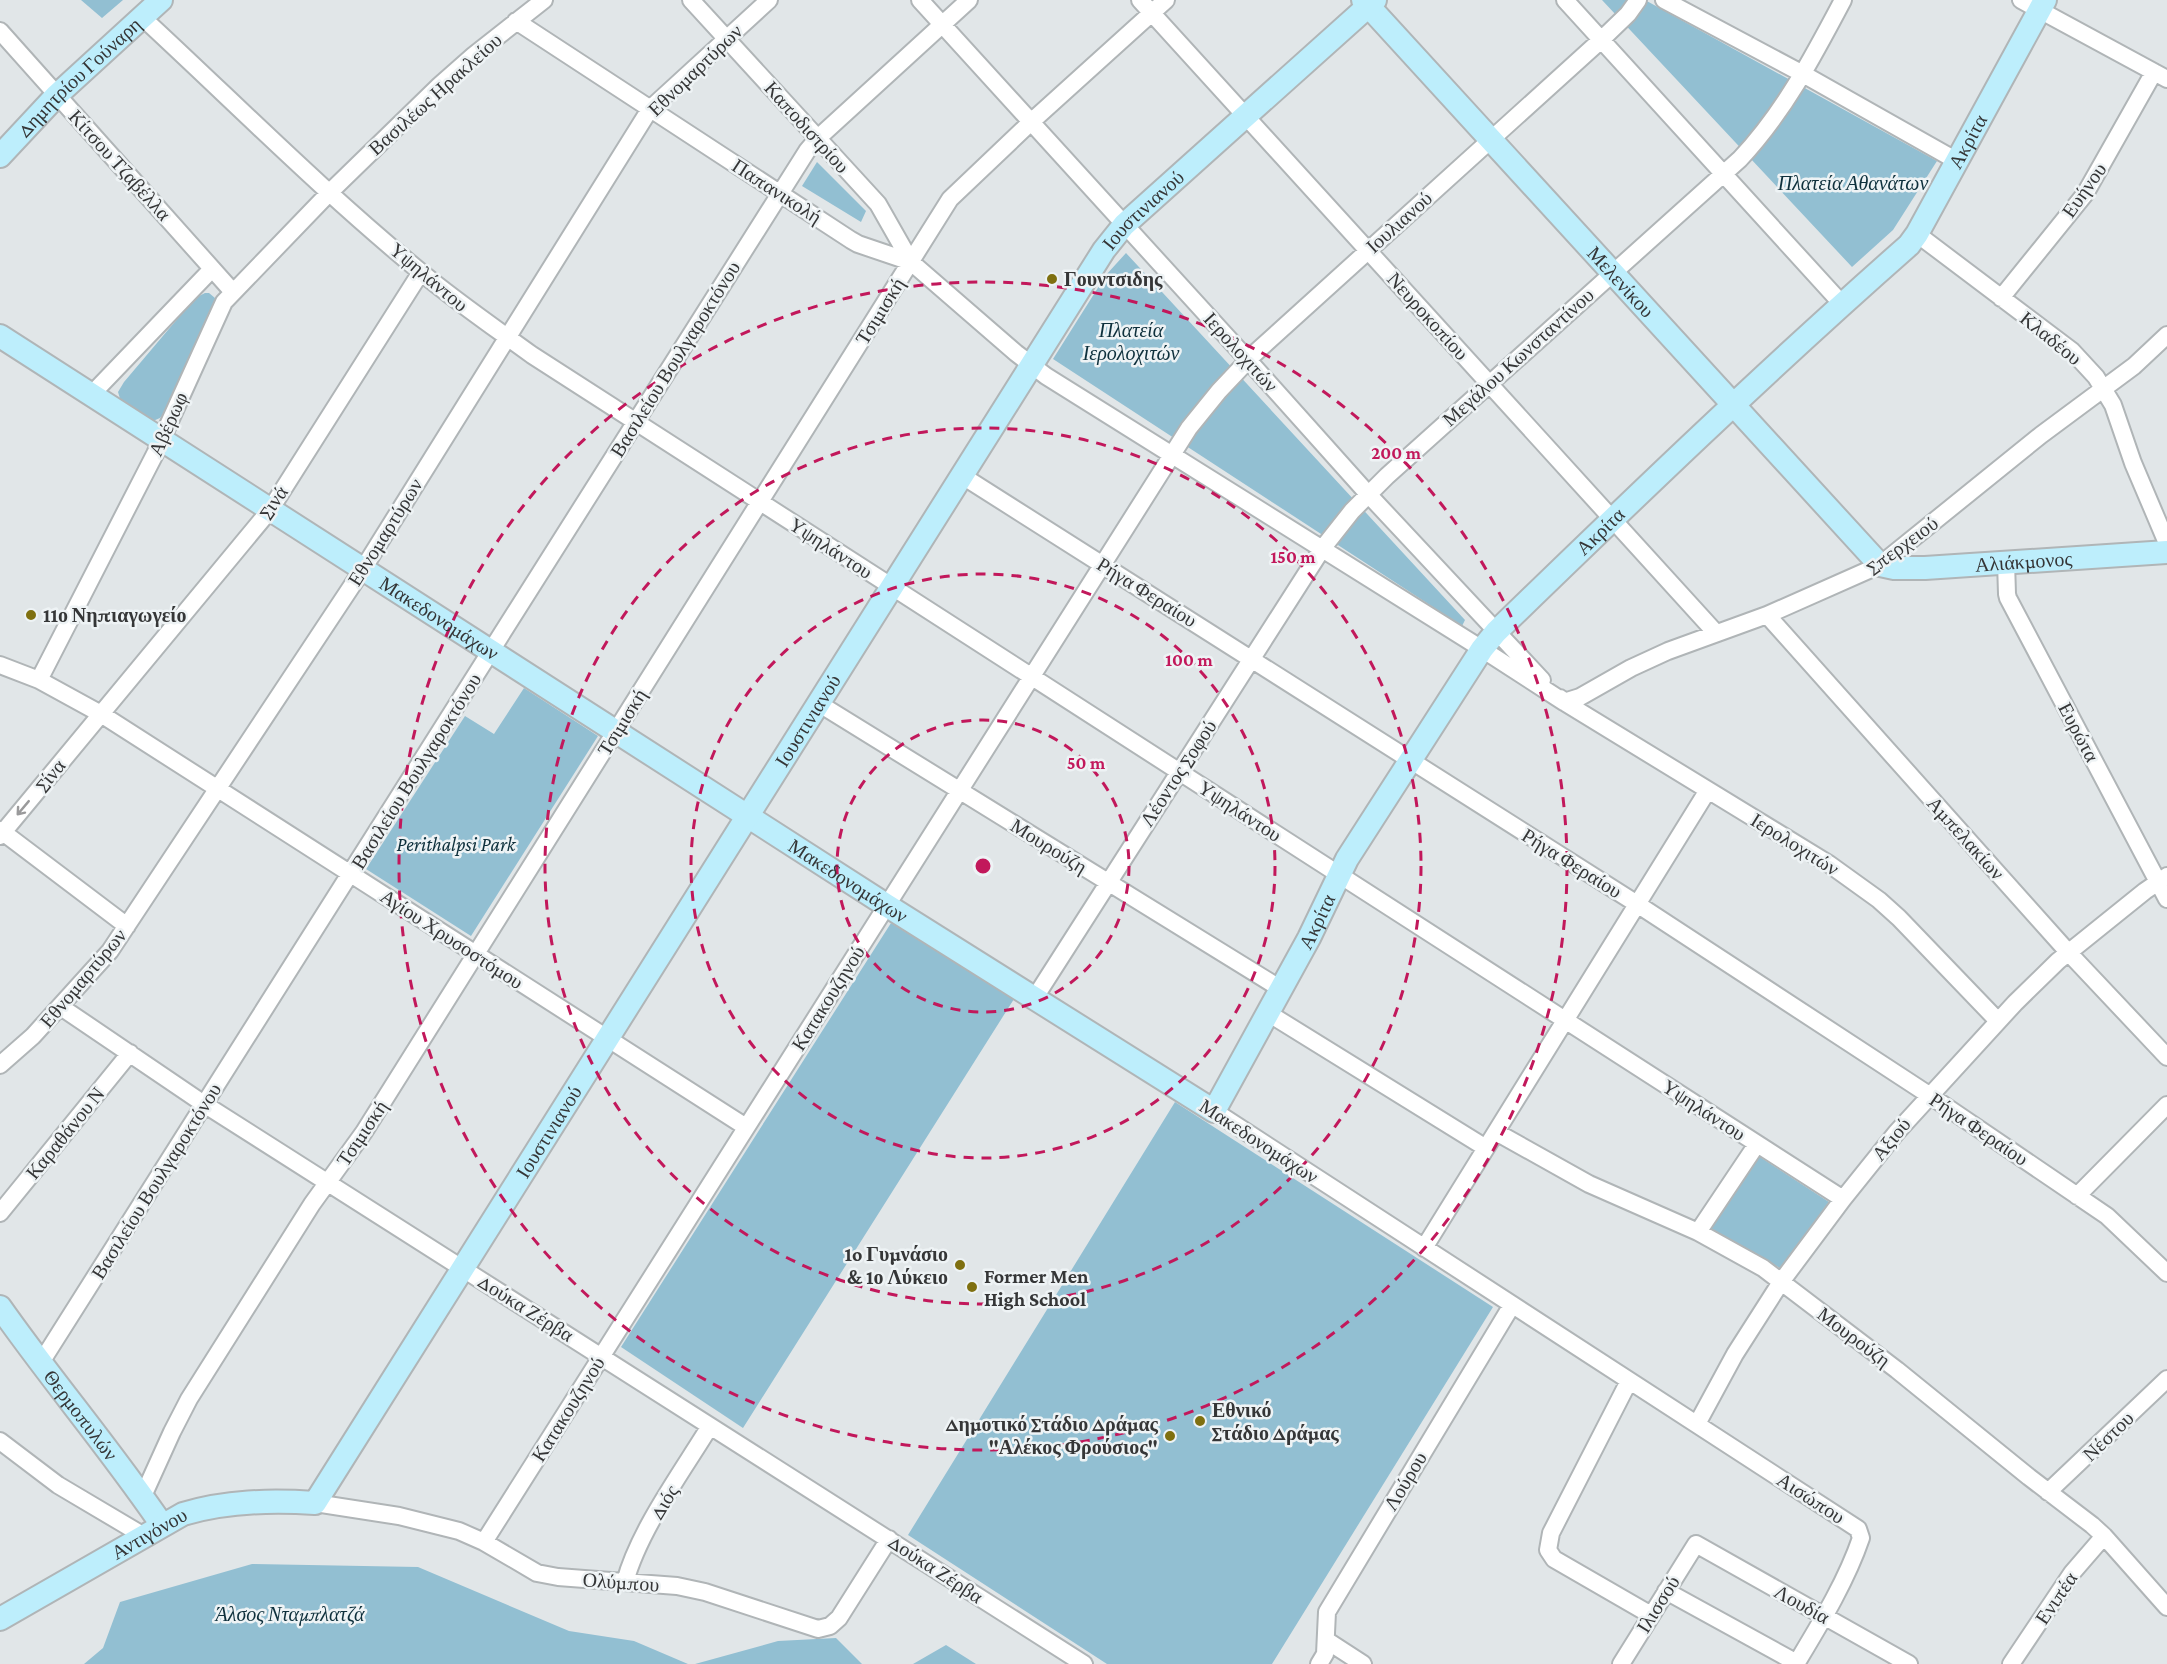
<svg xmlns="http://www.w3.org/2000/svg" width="2167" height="1664" viewBox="0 0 2167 1664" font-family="'Crimson Pro',serif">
<rect width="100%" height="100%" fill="#e1e6e8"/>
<path fill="#92bfd2" d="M 81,0 L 123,0 L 102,18 Z
M 1602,0 L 1645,0 L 1937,161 L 1893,230 L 1852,267 Z
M 817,162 L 866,211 L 861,222 L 802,186 Z
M 1126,253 L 1465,620 L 1462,626 L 1053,359 L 1106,275 Z
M 205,293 L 209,293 L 215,298 L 213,310 L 164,413 L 160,418 L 153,421 L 121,402 L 118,392 L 124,382 L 195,298 Z
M 524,688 L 598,736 L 471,936 L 366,869 L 465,716 L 494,734 Z
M 891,923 L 1014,999 L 743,1428 L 621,1347 Z
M 1175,1102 L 1493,1307 L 1272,1664 L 1107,1664 L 908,1535 Z
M 1757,1155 L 1829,1202 L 1780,1268 L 1707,1228 Z
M 252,1564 L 418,1567 L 569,1631 L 634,1641 L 688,1664 L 84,1664 L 103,1648 L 120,1602 Z
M 836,1638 L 862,1664 L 695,1664 L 778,1641 Z
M 946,1645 L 976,1664 L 913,1664 Z"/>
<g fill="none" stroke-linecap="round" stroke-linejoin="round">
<g stroke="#b0b5b7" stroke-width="20">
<path id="street" d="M 691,0 L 878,204 L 911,262
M 920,0 L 1248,360 L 1368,494 L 1542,680
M 1140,0 L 1716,633
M 1565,0 L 1842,304
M 1664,0 L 1803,74 L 1957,161
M 2021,0 L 2167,79
M 142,17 C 235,103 324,193 422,273 C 457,302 495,328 532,355 L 1843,1199
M 516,21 L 851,240 L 858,244 L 911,262 L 1016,353 L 1046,376 L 1482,649 L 1564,702 L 1829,864 L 1879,900 L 1899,918 L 1998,1021
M 0,31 L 233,292
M 1917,234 L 2072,351 L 2096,377 L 2113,405 L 2133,463 L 2167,543
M 2001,298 L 2085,194 L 2154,72
M 91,395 L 212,269
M 961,475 L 1637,904 L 1929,1095 L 2107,1216 L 2167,1273
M 2006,562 L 2007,594 L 2008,598 L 2167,899
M 1767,615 L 2068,952 L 2167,1057
M 0,665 L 39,680 L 101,714 L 746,1127
M 39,680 L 155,454 L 224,302 L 330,192 L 440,85 L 474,55 L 544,0
M 1560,698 L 1564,702 L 1580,697 L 1631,668 L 1668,651 L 1767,615 L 1880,565 L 2041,435 L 2134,366 L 2167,335
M 818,703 L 1281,989
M 0,830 L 127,926
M 0,836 L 270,510 L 421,272
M 1034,999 L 1322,549 L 1352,511 L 1387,476 L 1740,159 C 1784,112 1813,57 1843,0
M 61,1007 L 204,1104 L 1084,1664
M 1268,1013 L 1486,1148
M 0,1065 L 33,1036 L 110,951 L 363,569 L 650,109 L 769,0
M 1214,1111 L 1858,1529 L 1861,1538 C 1846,1582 1820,1624 1796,1664
M 1496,1132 L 1589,1184 L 1698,1232 L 1763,1268 L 1897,1370 L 2029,1477 L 2092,1525 L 2104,1536 L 2167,1607
M 2077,1196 L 2167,1105
M 0,1213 L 130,1053
M 1698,1232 L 1757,1144
M 1424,1248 L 1708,790
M 40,1364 L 807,151 L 818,138 L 969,0
M 1629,1381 L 1551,1533 L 1548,1550 L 1554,1559 L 1651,1615
M 1697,1424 L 1735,1354 L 1781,1282 L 1843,1199 L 1896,1133 L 2015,1003 L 2058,961 L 2145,891 L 2167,876
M 0,1441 L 58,1485 L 144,1536
M 2048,1492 L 2167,1379
M 143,1496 L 172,1432 L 189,1399 L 312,1204 L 364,1132 L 950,199 L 1031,122 L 1166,0
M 315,1503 L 399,1516 L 459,1531 L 484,1542 L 537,1573 L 558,1577 L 677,1586 L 705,1592 L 818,1629 L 830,1626 L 839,1618 L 889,1539
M 484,1542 L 1189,428 L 1219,391 L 1254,354 L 1601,40 L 1628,14 L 1638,0
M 625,1582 C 639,1530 682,1472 710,1426
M 1666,1591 L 1797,1663
M 1326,1640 L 1363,1664
M 1319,1664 L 1325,1654 L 1327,1612 L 1512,1305
M 1621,1664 L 1696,1544 L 1909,1664
M 2011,1664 L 2072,1573 L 2104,1536"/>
</g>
<g stroke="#b0b5b7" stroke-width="26">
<g id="secondary">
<path id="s1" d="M 1363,0 L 1880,565 L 1894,568 L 1925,568 L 2167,552"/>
<path id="s2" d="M 0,156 L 57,95 L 161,0"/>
<path id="s3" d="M 0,336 L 886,905 L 1214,1111 L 1309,938 L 1347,859 L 1482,649 L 1496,632 C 1631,501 1767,370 1909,245 L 1917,234 L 2045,0"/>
<path id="s4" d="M 0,1307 C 52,1381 111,1450 162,1525"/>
<path id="s5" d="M 0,1619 L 183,1514 C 226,1501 270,1500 315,1503 L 1104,250 L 1124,225 L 1375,0"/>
</g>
</g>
<use href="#street" stroke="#fff" stroke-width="16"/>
<use href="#secondary" stroke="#bdeefc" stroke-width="22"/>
</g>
<defs><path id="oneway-shaft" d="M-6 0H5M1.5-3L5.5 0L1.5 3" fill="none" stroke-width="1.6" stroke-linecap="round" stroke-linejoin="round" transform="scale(1.5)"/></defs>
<use stroke="#9a9a9b" href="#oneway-shaft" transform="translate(23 808) rotate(130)"/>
<g fill="none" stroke="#c2185b" stroke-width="3" stroke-dasharray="10 8">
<circle cx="983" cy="866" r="146"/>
<circle cx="983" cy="866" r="292"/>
<circle cx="983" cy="866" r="438"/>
<circle cx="983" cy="866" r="584"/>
</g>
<g fill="#7f7010" stroke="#eef3f5" stroke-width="2">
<circle cx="1052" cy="279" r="6"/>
<circle cx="31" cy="615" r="6"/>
<circle cx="960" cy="1265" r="6"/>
<circle cx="972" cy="1287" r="6"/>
<circle cx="1200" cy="1421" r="6"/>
<circle cx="1170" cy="1436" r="6"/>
</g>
<g text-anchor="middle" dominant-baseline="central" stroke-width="5" stroke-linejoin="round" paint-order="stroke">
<g font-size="20" fill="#353637" stroke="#eef3f5">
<text transform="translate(695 70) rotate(-44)">Εθνομαρτύρων</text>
<text stroke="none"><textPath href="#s2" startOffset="112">Δημητρίου Γούναρη</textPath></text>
<text transform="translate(435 94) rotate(-42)">Βασιλέως Ηρακλείου</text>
<text transform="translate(807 127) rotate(48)">Καποδιστρίου</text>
<text stroke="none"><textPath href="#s3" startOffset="2682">Ακρίτα</textPath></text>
<text transform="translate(120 165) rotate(48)">Κίτσου Τζαβέλλα</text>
<text transform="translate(2084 190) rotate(-55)">Ευήνου</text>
<text transform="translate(777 191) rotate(33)">Παπανικολή</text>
<text stroke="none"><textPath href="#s5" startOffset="1881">Ιουστινιανού</textPath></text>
<text transform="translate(1399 222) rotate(-42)">Ιουλιανού</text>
<text transform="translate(429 277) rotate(40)">Υψηλάντου</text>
<text stroke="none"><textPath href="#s1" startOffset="382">Μελενίκου</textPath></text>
<text transform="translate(880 311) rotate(-58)">Τσιμισκή</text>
<text transform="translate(1428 316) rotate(48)">Νευροκοπίου</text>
<text transform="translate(2051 338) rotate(39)">Κλαδέου</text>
<text transform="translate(1241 352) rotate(48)">Ιερολοχιτών</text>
<text transform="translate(1518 357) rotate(-42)">Μεγάλου Κωνσταντίνου</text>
<text transform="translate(675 359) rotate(-58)">Βασιλείου Βουλγαροκτόνου</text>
<text transform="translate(168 424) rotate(-66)">Αβέρωφ</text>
<text transform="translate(273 502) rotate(-55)">Σινά</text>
<text stroke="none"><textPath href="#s3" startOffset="2142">Ακρίτα</textPath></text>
<text transform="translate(385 532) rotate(-58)">Εθνομαρτύρων</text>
<text transform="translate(1902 545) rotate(-36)">Σπερχειού</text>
<text transform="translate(831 548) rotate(33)">Υψηλάντου</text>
<text stroke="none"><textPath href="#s1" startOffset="910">Αλιάκμονος</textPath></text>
<text transform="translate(1147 592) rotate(32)">Ρήγα Φεραίου</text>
<text stroke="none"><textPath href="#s3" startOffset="522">Μακεδονομάχων</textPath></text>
<text stroke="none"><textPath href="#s5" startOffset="1269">Ιουστινιανού</textPath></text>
<text transform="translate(622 722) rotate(-58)">Τσιμισκή</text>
<text transform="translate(2079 732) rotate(62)">Ευρώτα</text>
<text transform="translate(416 771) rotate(-58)">Βασιλείου Βουλγαροκτόνου</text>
<text transform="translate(1178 773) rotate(-57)">Λέοντος Σοφού</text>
<text transform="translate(50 775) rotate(-50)">Σίνα</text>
<text transform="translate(1240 811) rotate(33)">Υψηλάντου</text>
<text transform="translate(1966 838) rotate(48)">Αμπελακίων</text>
<text transform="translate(1795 844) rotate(32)">Ιερολοχιτών</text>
<text transform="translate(1049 846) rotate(32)">Μουρούζη</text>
<text transform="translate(1572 863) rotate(32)">Ρήγα Φεραίου</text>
<text stroke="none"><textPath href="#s3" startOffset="1008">Μακεδονομάχων</textPath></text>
<text stroke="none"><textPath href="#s3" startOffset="1656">Ακρίτα</textPath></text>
<text transform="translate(452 939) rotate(33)">Αγίου Χρυσοστόμου</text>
<text transform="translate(83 978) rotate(-50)">Εθνομαρτύρων</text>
<text transform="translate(828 998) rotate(-58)">Κατακουζηνού</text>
<text transform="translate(1704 1110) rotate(33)">Υψηλάντου</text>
<text transform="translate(1979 1129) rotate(34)">Ρήγα Φεραίου</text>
<text stroke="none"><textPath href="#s5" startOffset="783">Ιουστινιανού</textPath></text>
<text transform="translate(65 1133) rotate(-51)">Καραθάνου Ν</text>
<text transform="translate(362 1133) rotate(-56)">Τσιμισκή</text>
<text transform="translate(1891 1139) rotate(-51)">Αξιού</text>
<text transform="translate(1259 1141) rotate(33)">Μακεδονομάχων</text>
<text transform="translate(156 1181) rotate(-58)">Βασιλείου Βουλγαροκτόνου</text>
<text transform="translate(526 1308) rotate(32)">Δούκα Ζέρβα</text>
<text transform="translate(1854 1337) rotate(37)">Μουρούζη</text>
<text transform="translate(568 1409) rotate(-58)">Κατακουζηνού</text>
<text stroke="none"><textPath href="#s4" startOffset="135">Θερμοπυλών</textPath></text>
<text transform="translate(2108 1436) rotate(-44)">Νέστου</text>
<text transform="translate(1405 1481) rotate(-59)">Λούρου</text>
<text transform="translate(1811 1498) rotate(33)">Αισώπου</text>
<text transform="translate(664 1502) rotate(-59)">Διός</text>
<text stroke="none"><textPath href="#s5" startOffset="172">Αντιγόνου</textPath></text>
<text transform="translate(936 1569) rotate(33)">Δούκα Ζέρβα</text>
<text transform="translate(621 1582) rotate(4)">Ολύμπου</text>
<text transform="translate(2056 1598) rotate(-56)">Ενιπέα</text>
<text transform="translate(1658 1604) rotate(-58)">Ιλισσού</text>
<text transform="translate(1802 1604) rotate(29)">Λουδία</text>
</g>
<g font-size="20" font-style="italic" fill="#0e303c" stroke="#eef3f5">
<text x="1853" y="183">Πλατεία Αθανάτων</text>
<text x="1131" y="330">Πλατεία<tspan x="1131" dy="23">Ιερολοχιτών</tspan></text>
<text x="456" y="844">Perithalpsi Park</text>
<text x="290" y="1614">Άλσος Νταμπλατζά</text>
</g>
<g font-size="20" font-weight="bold" fill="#353637" stroke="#eef3f5" text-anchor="start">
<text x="1064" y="279">Γουντσιδης</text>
<text x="43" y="615">11ο Νηπιαγωγείο</text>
<text x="948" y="1254" text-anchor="end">1o Γυμνάσιο<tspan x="948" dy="23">&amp; 1ο Λύκειο</tspan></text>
<text x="984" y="1276">Former Men<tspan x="984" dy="23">High School</tspan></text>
<text x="1212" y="1410">Εθνικό<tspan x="1212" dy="23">Στάδιο Δράμας</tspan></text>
<text x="1158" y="1424" text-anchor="end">Δημοτικό Στάδιο Δράμας<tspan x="1158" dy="23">"Αλέκος Φρούσιος"</tspan></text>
</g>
</g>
<circle cx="983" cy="866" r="9" fill="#c2185b" stroke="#eef3f5" stroke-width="3"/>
<g font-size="18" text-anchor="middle" font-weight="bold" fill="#c2185b" stroke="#eef3f5" stroke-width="5" stroke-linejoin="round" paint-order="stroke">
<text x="1396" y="459">200 m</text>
<text x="1293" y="563">150 m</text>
<text x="1189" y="666">100 m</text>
<text x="1086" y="769">50 m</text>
</g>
</svg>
